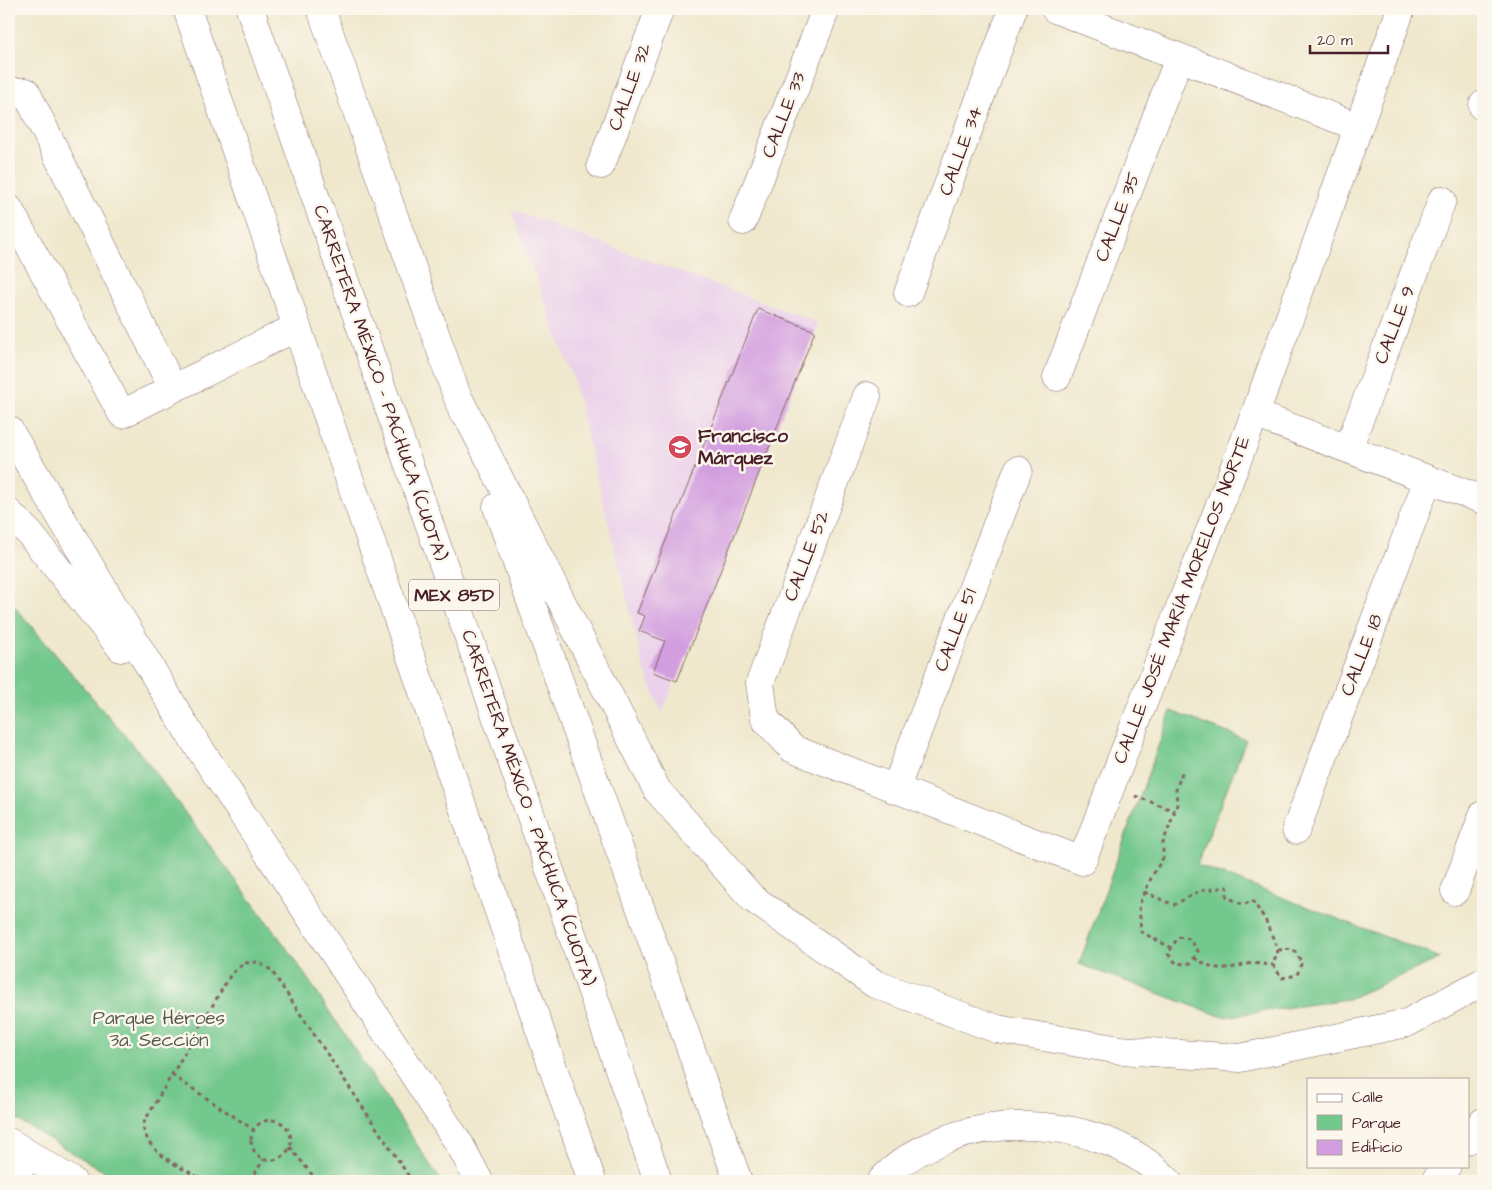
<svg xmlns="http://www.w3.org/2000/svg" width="1492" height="1190" viewBox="0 0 1492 1190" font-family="'Architects Daughter',sans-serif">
<rect width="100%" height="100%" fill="#fbf7ec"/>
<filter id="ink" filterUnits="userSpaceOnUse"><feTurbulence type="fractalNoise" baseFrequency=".02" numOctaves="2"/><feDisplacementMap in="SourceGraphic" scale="10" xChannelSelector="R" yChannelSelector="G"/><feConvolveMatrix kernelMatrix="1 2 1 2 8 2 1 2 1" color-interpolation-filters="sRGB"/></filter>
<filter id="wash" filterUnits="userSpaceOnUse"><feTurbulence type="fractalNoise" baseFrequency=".0096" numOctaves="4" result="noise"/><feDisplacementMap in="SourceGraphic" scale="20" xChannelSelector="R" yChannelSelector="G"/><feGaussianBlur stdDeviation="1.12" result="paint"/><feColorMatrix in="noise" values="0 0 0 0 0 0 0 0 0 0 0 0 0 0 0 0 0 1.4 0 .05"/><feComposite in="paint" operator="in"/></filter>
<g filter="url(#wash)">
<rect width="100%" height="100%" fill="#efe8cd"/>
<path fill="#ebd1eb" d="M 511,210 L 819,323 L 662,713 L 644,669 L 573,378 Z"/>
<path fill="#73c88d" stroke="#5e745c" d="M 9,600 L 144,758 L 292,955 L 441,1181 L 120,1181 L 9,1115 Z
M 1171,711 L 1246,740 L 1197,865 L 1441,958 L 1348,999 L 1223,1017 L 1079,964 Z"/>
<g id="blocks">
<path fill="#d39ee0" d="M 758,309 L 815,331 L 677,681 L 653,672 L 665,641 L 639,631 L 645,616 L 637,613 Z"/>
</g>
</g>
<g filter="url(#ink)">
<use href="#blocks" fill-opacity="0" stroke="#846564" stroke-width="1"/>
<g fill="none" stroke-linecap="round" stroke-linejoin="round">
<g stroke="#846564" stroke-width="29">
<path id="minor" d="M 1055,9 L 1358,127
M 9,92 L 26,92 L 172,387
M 1483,107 L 1483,105
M 601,165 L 660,9
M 9,209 L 122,414 L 297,327
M 743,221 L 826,9
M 908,293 L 1013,9
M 1057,377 L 1179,58
M 867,396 L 760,683 L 765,719 L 793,749 L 1082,861 L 1255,414 L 1401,9
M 1255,414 L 1483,500
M 1348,449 L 1442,200
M 895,790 L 1018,470
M 1296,830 L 1428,479
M 1455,891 L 1483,815
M 9,1142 L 72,1181
M 13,1181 L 28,1154"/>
</g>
<g stroke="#846564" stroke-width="29">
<path id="highway" d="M 187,9 L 592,1181
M 250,9 L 658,1181
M 321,9 L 463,413
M 457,395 L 657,790 L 752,898 L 875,984 L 997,1029 L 1120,1050 L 1240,1058 L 1407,1023 L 1483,982
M 9,430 L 188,731 L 460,1145 L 479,1181
M 497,507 L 738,1181
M 9,513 L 30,534 L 121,648
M 1468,1140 L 1483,1122
M 881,1181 C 950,1107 1098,1108 1168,1181
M 1435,1181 L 1447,1166"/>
</g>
<path stroke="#846564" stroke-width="3" stroke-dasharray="4 4" stroke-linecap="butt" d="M 1135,796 L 1175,811
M 1144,892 L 1174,905 L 1199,891 L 1227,887 L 1227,897 L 1244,905 L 1252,900 L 1265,919 L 1278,950 L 1273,965 L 1282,978 L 1297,975 L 1302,962 L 1293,949 L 1278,950
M 1178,937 L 1190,939 L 1198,951 L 1191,963 L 1177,964 L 1168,954 Z
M 1172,948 L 1141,932 L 1139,905 L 1152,876 L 1163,858 L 1163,843 L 1177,805 L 1176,789 L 1183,770
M 1194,958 L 1214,968 L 1230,968 L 1252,963 L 1273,965
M 172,1075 L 254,1130
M251 1140a20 20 0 1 1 40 0a20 20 0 1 1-40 0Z
M 290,1147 L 317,1181
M 205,1181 C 182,1167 145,1154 143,1124 L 231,974 L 244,963 L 258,962 L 271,970 L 412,1181
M 250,1181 L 264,1159"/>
<use href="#minor" stroke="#fff" stroke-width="28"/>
<use href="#highway" stroke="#fff" stroke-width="28"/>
</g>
</g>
<defs>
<g id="school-disc" transform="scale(1.25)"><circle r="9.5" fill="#d1495b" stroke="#fbf7ec"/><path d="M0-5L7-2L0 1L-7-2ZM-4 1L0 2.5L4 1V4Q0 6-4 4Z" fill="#fff"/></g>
</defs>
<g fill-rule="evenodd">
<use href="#school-disc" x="680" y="447"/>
</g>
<g text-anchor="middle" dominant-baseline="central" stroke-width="5" stroke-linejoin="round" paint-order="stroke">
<rect fill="#fbf7ec" stroke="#7f6065" stroke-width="1" x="409" y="579.5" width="90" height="31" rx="4"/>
<g font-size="18" font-weight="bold" fill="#4a1f2b">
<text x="454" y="595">MEX 85D</text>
</g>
<g font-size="19" fill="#4a1f2b" stroke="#fbf7ec">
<text transform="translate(630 87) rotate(-70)">CALLE 32</text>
<text transform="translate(784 115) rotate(-69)">CALLE 33</text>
<text transform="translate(961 151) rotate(-70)">CALLE 34</text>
<text transform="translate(1118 217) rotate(-69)">CALLE 35</text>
<text transform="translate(1395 325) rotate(-69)">CALLE 9</text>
<text transform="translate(380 383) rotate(71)">CARRETERA MÉXICO - PACHUCA (CUOTA)</text>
<text transform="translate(807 556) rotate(-69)">CALLE 52</text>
<text transform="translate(1182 600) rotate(-69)">CALLE JOSÉ MARÍA MORELOS NORTE</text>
<text transform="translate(956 630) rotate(-69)">CALLE 51</text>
<text transform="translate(1362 655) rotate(-69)">CALLE 18</text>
<text transform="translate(528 808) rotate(71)">CARRETERA MÉXICO - PACHUCA (CUOTA)</text>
</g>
<g font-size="19" font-weight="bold" fill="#4a1f2b" stroke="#fbf7ec" text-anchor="start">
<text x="698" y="436">Francisco<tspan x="698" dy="22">Márquez</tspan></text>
</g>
<g font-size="19" fill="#585a4d" stroke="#fbf7ec">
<text x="159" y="1018">Parque Héroes<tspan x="159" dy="22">3a. Sección</tspan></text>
</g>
</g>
<rect width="1492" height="1190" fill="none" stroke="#fbf7ec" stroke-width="30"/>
<rect x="1307" y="1078" width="162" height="90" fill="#fbf7ec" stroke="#b4a19f"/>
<rect x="1317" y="1094" width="25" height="8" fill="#ffffff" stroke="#b4a19f"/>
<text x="1352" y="1102" font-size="15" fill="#4a1f2b">Calle</text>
<rect x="1317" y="1115" width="25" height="15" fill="#73c88d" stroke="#b4a19f"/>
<text x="1352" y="1128" font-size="15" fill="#4a1f2b">Parque</text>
<rect x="1317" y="1140" width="25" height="15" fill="#d39ee0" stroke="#b4a19f"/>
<text x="1352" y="1152" font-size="15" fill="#4a1f2b">Edificio</text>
<path d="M1310 45v8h78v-8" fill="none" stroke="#4a1f2b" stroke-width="2.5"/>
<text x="1317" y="45" font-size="15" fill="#4a1f2b" stroke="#fbf7ec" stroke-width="4" paint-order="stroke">20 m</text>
</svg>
